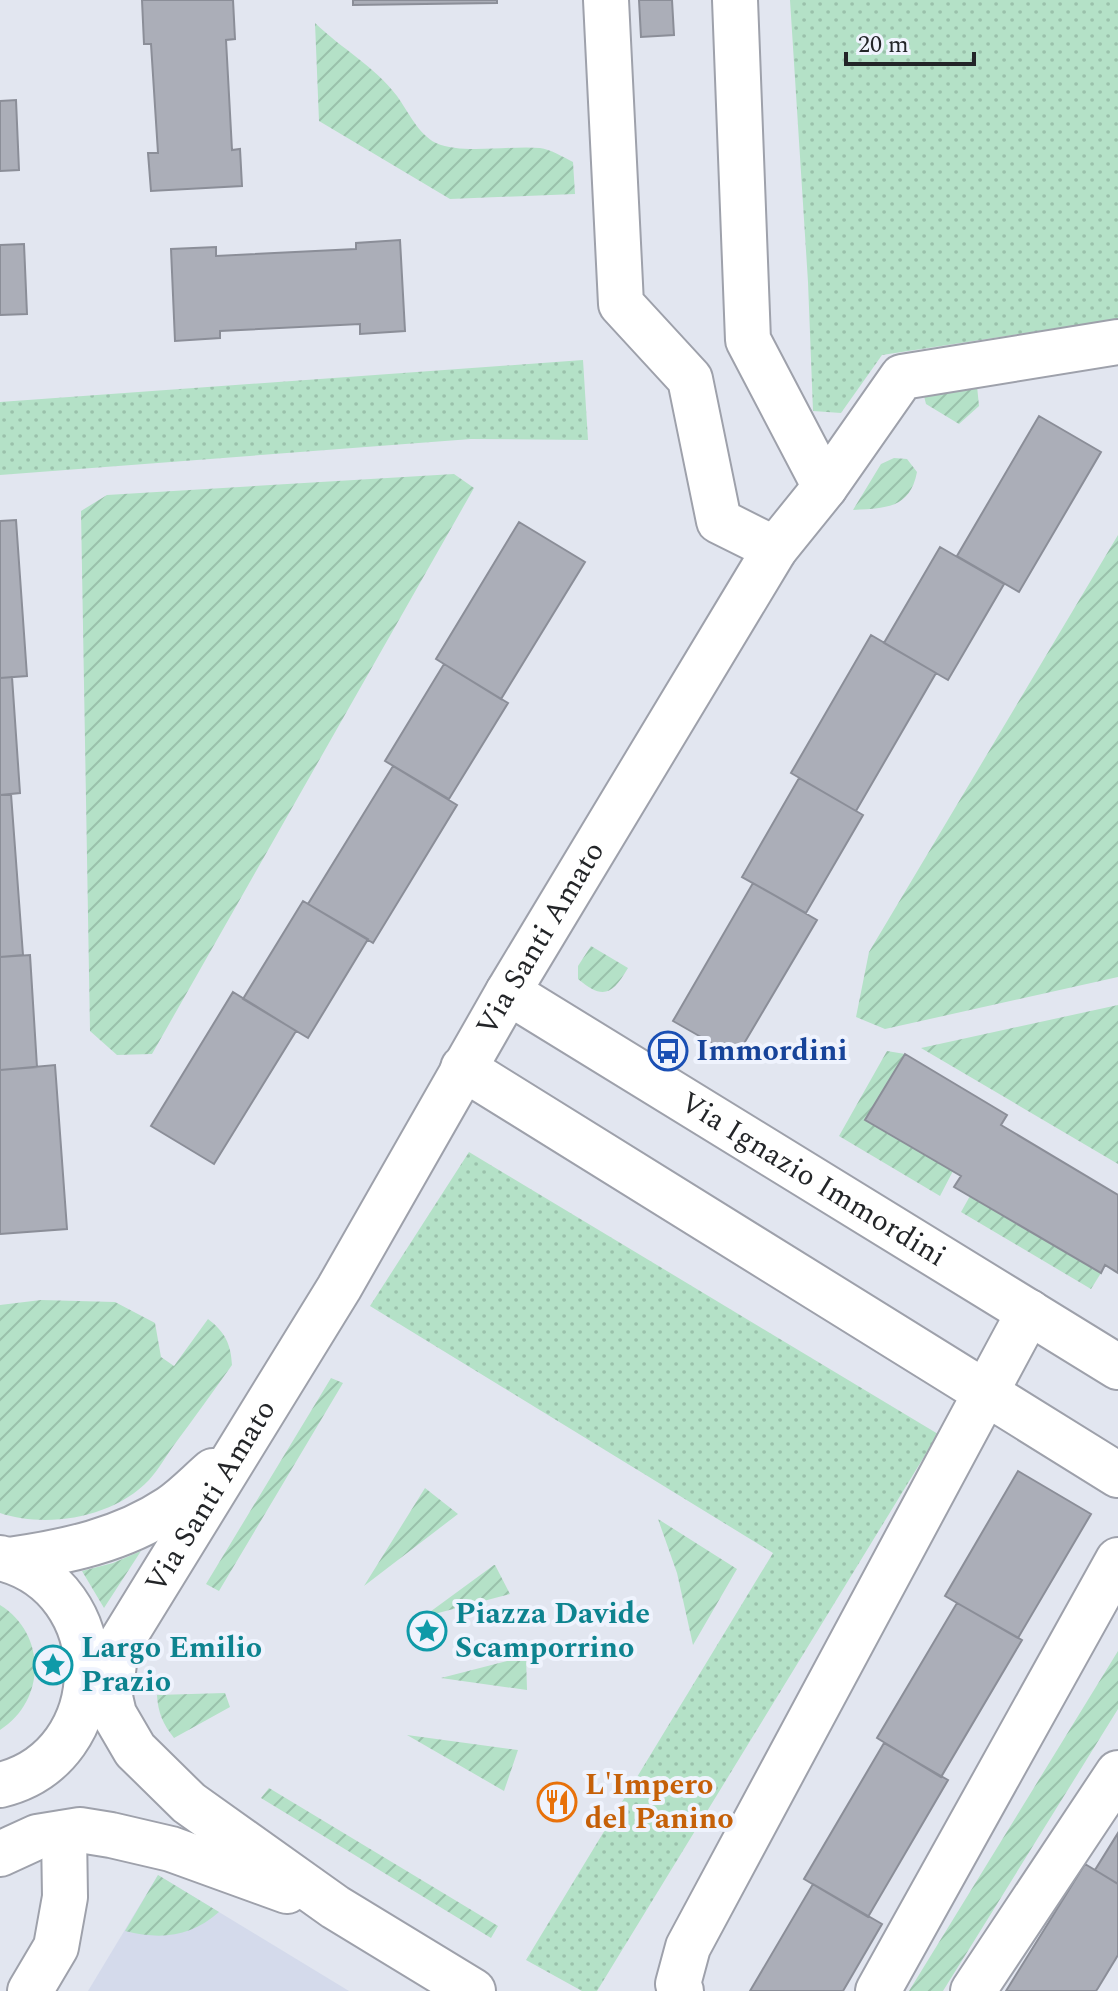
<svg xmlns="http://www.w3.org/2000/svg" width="1118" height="1991" viewBox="0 0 1118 1991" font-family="Spectral,serif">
<defs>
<pattern id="grass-dots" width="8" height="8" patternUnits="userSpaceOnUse" patternTransform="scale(2)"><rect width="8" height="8" fill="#b4e1c7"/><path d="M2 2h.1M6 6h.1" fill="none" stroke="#9ac1ab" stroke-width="1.8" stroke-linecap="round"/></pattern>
<pattern id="garden-furrows" width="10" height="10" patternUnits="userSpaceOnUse" patternTransform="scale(2)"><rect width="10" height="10" fill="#b4e1c7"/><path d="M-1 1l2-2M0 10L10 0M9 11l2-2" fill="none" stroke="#9ac1ab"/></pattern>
</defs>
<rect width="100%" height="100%" fill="#e2e6f0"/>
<path fill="#d4daeb" d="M 158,1875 L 349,1991 L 88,1991 Z"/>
<path fill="url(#grass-dots)" d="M 790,0 L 1118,0 L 1118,319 L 882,355 L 841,413 L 813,411 L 808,282 Z
M 583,360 L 588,440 L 471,439 L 0,475 L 0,402 Z
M 469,1152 L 938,1434 L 597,1991 L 582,1991 L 526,1960 L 773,1553 L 370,1306 Z"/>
<path fill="url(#garden-furrows)" d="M 315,23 C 342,49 374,66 397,96 C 408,111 418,134 436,143 C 463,155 510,145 540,148 C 550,149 563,157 573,162 L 575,194 L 450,199 L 319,121 Z
M 977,386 L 979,406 L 959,424 L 926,404 L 923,392 Z
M 894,458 L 907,459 L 917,472 C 910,509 885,508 853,510 L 881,464 Z
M 454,474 L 474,488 L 152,1054 L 117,1055 L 90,1031 L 81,511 L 107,495 Z
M 1118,535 L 1118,977 L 885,1029 L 856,1017 L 869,952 Z
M 591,946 L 628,968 C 612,995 603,1000 578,979 L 578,966 Z
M 1118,1005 L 1118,1164 L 921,1048 Z
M 887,1051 L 905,1054 L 866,1120 L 953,1171 L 940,1196 L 839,1136 Z
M 970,1196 L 1101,1273 L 1091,1289 L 961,1212 Z
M 41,1300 L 115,1302 L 155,1323 L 161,1357 L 174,1366 L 208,1319 C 225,1332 231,1344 232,1365 C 213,1392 194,1418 174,1445 C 166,1456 159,1469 149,1480 C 114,1517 48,1529 0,1513 L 0,1305 Z
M 331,1378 L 343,1383 L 219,1591 L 206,1584 Z
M 425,1488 L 458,1514 L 364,1586 Z
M 658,1519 L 737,1569 L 693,1645 L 677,1573 Z
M 141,1551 L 104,1608 L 82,1571 L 113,1563 Z
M 495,1565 L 510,1594 L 423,1617 L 494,1565 Z
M 0,1605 C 47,1634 46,1701 0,1730 Z
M 1118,1651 L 1118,1709 L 943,1991 L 909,1991 Z
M 526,1656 L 527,1690 L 441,1678 Z
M 225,1693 L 230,1707 L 174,1738 C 163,1724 158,1713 157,1695 Z
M 407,1735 L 518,1750 L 504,1791 Z
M 269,1788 L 498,1926 L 491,1938 L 261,1798 Z
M 158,1875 L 219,1912 C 191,1937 161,1940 125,1931 Z"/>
<path fill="#abaeb8" stroke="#8b8e98" stroke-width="2" d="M 142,0 L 233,0 L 235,39 L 226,40 L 232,150 L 240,149 L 242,186 L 151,191 L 148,153 L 158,153 L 151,44 L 144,44 Z
M 353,0 L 497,0 L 497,3 L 353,5 Z
M 639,0 L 672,0 L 674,35 L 641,37 Z
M 16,100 L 19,170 L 0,171 L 0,101 Z
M 400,240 L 405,331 L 360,334 L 360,324 L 220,331 L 220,338 L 175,341 L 171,249 L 216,247 L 216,256 L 356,249 L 356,243 Z
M 24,244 L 27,314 L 0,315 L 0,245 Z
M 1039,416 L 1101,452 L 1019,592 L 957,556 Z
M 16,520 L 27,676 L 0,678 L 0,521 Z
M 519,522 L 585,562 L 501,699 L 436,659 Z
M 940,547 L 1004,584 L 948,680 L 884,643 Z
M 871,635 L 936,673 L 856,811 L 791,773 Z
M 444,664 L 508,703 L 449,799 L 385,761 Z
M 12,677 L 20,793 L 0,795 L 0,678 Z
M 393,766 L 457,805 L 373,943 L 308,904 Z
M 799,778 L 863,815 L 806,913 L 742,877 Z
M 11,794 L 23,955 L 0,957 L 0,795 Z
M 753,883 L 817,920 L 736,1057 L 673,1021 Z
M 303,901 L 368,939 L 308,1038 L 243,999 Z
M 30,955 L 37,1067 L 0,1070 L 0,957 Z
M 233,992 L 296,1031 L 214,1164 L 151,1126 Z
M 905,1054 L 1007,1115 L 1001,1125 L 1118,1195 L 1118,1273 L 1105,1265 L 1101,1273 L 954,1187 L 961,1176 L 865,1120 Z
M 55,1065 L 67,1229 L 0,1234 L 0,1070 Z
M 1018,1471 L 1091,1514 L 1018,1638 L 945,1596 Z
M 957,1603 L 1022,1640 L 941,1777 L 877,1738 Z
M 884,1743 L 948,1780 L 868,1917 L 804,1879 Z
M 553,1791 L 564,1793 L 568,1803 L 561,1812 L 551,1811 L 546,1801 Z
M 1118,1833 L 1118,1884 L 1095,1870 Z
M 1085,1864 L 1118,1884 L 1118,1955 L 1098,1988 L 1096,1991 L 1006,1991 Z
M 813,1884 L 882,1924 L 843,1991 L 750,1991 Z"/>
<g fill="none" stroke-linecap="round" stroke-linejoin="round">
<g stroke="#9ea1ab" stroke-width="48">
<g id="minor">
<path d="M 606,0 L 621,304 L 690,379 L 719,521 L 775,549"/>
<path d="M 735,0 L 748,340 L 825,487"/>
<path id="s1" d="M 508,992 L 1118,1367"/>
<path d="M 463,1068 L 1118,1475"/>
<path d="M 0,1558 C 116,1586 116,1757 0,1785"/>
<path d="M 9,1560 C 65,1552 122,1540 170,1508 C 185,1498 199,1483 213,1471"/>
<path d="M 115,1655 L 110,1697 L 114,1714 L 135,1750 L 189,1803 L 335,1907 L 473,1991"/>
<path id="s2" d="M 86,1699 L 339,1288 L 508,992 L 775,549 L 825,487 L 902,377 L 1118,342"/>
<path d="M 0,1854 L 37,1837 L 80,1830 L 111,1835 L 171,1849 L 287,1891"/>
<path d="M 30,1991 L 56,1947 L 65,1897 L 64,1833"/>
<path d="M 681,1991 L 678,1984 L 688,1947 L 1029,1312"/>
<path d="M 878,1991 L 1118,1560"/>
<path d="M 973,1991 L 1118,1773"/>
</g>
</g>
<use href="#minor" stroke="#fff" stroke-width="44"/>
</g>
<defs>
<g id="bus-ring" transform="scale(2)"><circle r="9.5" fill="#eff3fd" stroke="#1a4fb4" stroke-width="1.5"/><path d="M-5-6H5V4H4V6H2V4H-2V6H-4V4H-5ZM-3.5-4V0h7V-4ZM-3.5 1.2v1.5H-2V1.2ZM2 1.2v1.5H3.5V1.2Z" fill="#1a4fb4"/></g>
<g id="sight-ring" transform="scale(2)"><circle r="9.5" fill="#eff3fd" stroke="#0f9aa8" stroke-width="1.5"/><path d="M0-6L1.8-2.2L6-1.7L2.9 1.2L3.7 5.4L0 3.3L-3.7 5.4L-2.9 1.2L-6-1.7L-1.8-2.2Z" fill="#0f9aa8"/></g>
<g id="restaurant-ring" transform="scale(2)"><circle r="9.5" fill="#eff3fd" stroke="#e8710a" stroke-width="1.5"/><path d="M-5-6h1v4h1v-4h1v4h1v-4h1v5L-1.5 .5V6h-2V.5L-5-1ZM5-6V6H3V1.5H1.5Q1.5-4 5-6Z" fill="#e8710a"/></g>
</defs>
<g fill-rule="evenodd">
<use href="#bus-ring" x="668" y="1051"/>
<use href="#sight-ring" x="427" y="1631"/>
<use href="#sight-ring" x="53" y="1665"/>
<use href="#restaurant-ring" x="557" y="1802"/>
</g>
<g text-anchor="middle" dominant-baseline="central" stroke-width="8" stroke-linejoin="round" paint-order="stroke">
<g font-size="30" fill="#232528" stroke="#eff3fd">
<text stroke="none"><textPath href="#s2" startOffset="886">Via Santi Amato</textPath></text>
<text stroke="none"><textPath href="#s1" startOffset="358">Via Ignazio Immordini</textPath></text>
<text stroke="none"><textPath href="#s2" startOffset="238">Via Santi Amato</textPath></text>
</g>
<g font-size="30" font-weight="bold" fill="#164399" stroke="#eff3fd" text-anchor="start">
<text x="696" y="1051">Immordini</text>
</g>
<g font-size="30" font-weight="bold" fill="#0d838f" stroke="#eff3fd" text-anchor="start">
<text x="455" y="1614">Piazza Davide<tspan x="455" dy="34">Scamporrino</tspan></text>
<text x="81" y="1648">Largo Emilio<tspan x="81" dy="34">Prazio</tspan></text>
</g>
<g font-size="30" font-weight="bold" fill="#c56008" stroke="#eff3fd" text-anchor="start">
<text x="585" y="1785">L'Impero<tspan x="585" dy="34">del Panino</tspan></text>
</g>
</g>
<path d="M846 52v12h128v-12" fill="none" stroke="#232528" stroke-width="4"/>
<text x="858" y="52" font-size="24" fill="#232528" stroke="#eff3fd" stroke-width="6" paint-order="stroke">20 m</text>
</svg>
